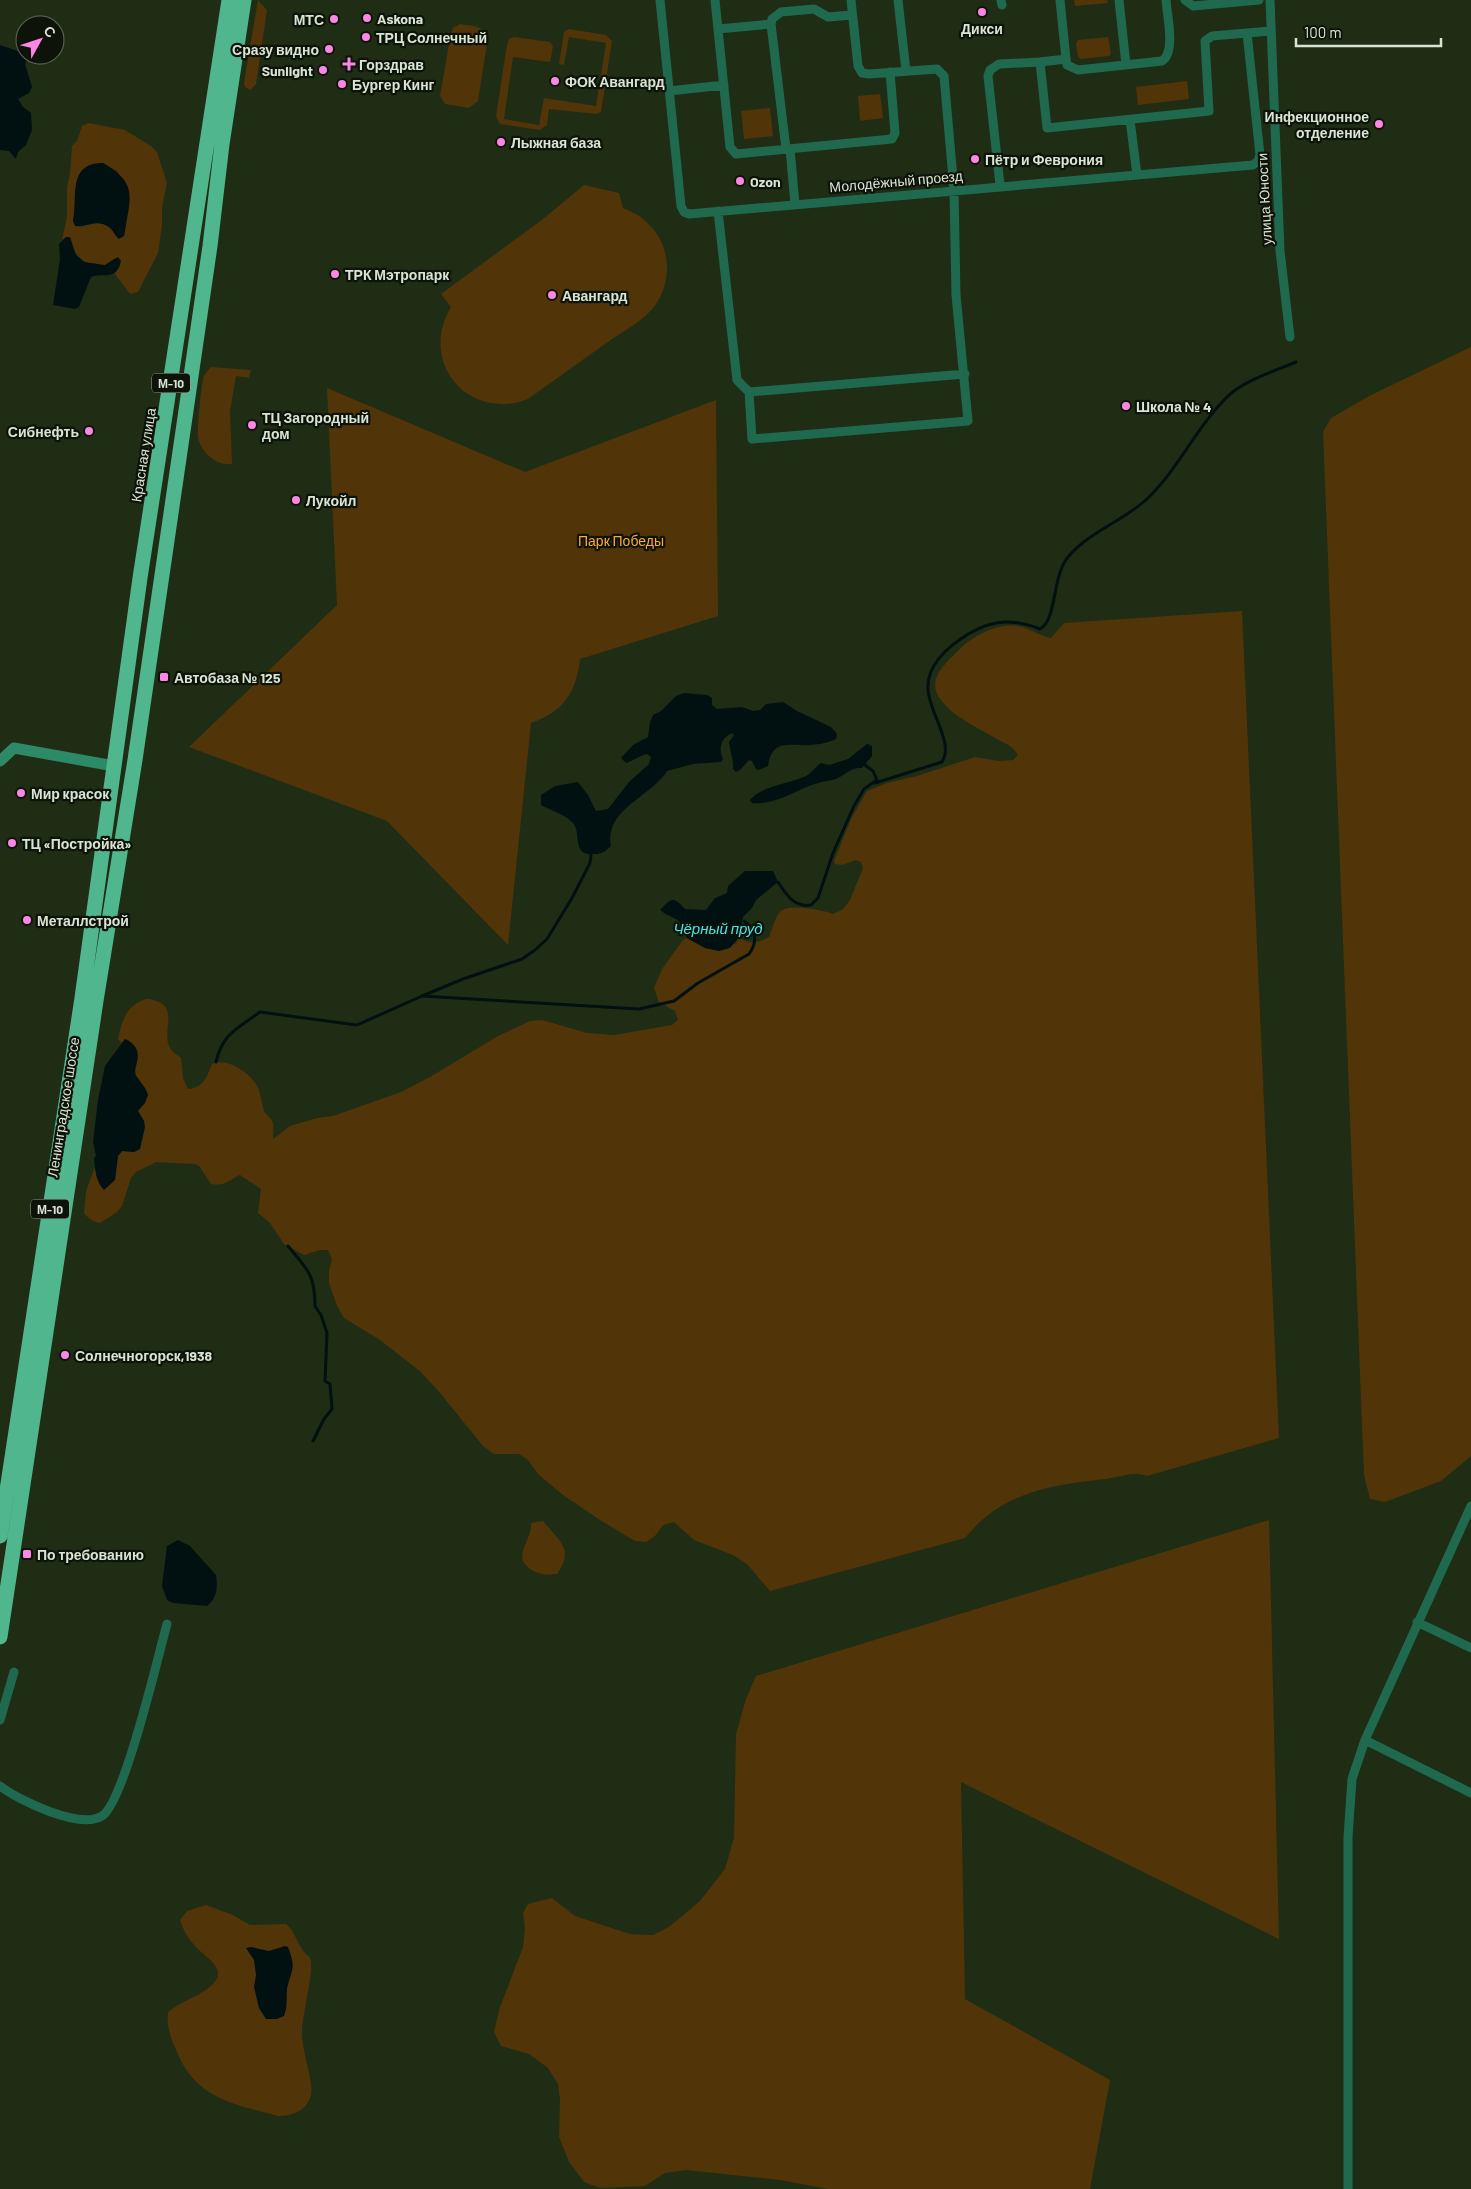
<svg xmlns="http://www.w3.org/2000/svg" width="1471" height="2189" viewBox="0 0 1471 2189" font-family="Barlow,sans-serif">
<rect width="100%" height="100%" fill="#1f2d14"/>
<path fill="#523409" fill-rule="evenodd" d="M 258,0 L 267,10 L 256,84 L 250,90 L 245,87 L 244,83 Z
M 1074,0 L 1107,0 L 1108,3 L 1075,6 Z
M 460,24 C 471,26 483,25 488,37 L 478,101 L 469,108 L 445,104 L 440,96 L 451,33 L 453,28 Z
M 569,29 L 606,35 L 612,41 L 601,112 L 596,114 L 549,109 L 547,125 L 540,130 L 500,124 L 496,116 L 507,45 L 509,39 L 514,37 L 550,42 L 553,46 L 550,62 L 513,57 L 504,119 L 539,125 L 544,98 L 596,106 L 606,43 L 569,37 L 564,65 L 559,64 L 564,32 Z
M 1108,37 L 1111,54 L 1109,56 L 1081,59 L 1078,57 L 1076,43 L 1078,40 Z
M 1187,81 L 1189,99 L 1138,105 L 1136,87 Z
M 880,94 L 883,118 L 860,121 L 858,96 Z
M 770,108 L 773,136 L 744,139 L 741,111 Z
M 89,123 L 125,130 L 151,146 L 157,152 L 167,183 L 162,207 L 162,226 L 158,253 L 138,292 L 130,294 L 114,273 L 120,267 L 115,258 L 105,265 C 81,266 77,256 66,237 L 62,240 L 67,217 L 67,187 L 70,174 L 72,146 L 77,141 L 82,126 ZM 103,163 L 117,171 L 129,192 L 124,236 C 108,228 100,216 81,227 L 73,221 L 76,206 L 76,182 Z
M 584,185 L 619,193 L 623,208 C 642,215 658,229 664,249 C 670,267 667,288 656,304 C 646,319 627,329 612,339 C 584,359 556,379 528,399 C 468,422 418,362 451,307 L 441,294 L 543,219 Z
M 1471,347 L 1471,1456 L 1441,1481 L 1385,1502 L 1370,1499 L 1364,1475 L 1323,432 L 1331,418 L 1371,395 Z
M 211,367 L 251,370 L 249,378 L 236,376 L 230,411 L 232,464 C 216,466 202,453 198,438 C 197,431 201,383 204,376 C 205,373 209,370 211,367 Z
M 327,388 L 525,472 L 716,400 L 718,616 L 580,659 C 576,693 564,711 531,723 L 508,945 L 387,821 L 189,747 L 337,605 Z
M 1242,611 L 1279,1438 L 1147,1476 C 1134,1471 1120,1477 1106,1479 C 1050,1485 1002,1492 965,1538 L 770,1591 L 747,1564 L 733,1555 L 694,1540 L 674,1522 L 663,1525 L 655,1536 L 646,1542 L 635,1541 L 600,1520 L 563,1495 L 538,1474 L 528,1460 L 519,1454 L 494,1454 L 483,1446 L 440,1393 L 421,1372 L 380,1340 L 344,1318 L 337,1306 L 329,1283 L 329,1270 L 332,1259 L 328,1250 L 320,1250 L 304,1255 L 284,1244 L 270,1223 L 258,1213 L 261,1189 L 240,1175 C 229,1180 224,1187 211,1184 L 199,1166 L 195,1164 L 156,1162 L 136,1172 L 131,1178 L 122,1206 L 117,1212 L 100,1223 L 93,1221 L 84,1214 L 86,1191 L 95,1167 L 97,1178 L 115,1180 L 118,1156 L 122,1151 L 134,1152 L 140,1148 L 144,1121 L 138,1111 L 142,1086 L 140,1080 L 136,1075 L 130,1041 L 125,1039 L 122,1043 L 118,1039 C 122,1023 124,1009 141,1001 C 146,998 150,999 156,1001 C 179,1008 161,1032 170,1048 C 172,1052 178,1055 181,1058 L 183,1078 L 188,1089 C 204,1088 207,1076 212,1064 C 227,1057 248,1072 256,1084 C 261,1092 261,1102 264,1111 C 266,1115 272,1118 273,1123 C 274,1128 273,1134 273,1139 L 290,1126 L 317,1118 L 333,1116 L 401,1092 L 430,1077 L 498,1036 L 530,1021 L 542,1020 L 587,1033 L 614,1035 L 672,1025 L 678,1020 L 675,1011 L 659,1002 L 654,988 L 662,969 L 683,940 L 687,938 L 705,948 L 719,951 L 736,943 L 739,937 C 749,945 758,943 769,937 C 772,930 775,917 780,912 C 788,903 822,910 833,914 L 843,909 L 850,900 L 863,868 L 861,862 L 856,860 L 842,865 L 835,864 L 834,861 L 851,819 L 867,791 L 887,783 L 917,776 L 975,757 L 998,761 L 1013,760 L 1018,755 C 1012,745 1007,745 997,739 C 979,728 928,706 936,679 C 939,668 952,657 960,649 C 974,635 1001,621 1022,627 C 1033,630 1040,636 1051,638 L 1064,623 Z
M 1269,1520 L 1279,1939 L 961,1782 L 965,1999 L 1110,2080 L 1090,2189 L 828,2189 L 780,2180 L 686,2170 L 665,2173 L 645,2186 L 600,2188 L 584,2182 L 569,2162 L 559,2137 L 560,2100 L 558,2084 L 548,2068 L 529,2054 L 501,2046 L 494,2032 L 500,2007 L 523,1947 L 525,1929 L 523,1913 L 528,1904 L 552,1898 L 575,1916 L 630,1934 L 653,1935 L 669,1927 L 700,1901 L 725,1869 L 734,1838 L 736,1734 L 746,1699 L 756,1676 Z
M 543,1521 C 559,1541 575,1549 557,1574 C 547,1575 539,1575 530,1569 C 511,1556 533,1539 531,1523 Z
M 206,1905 L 233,1915 L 250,1925 L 286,1924 C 295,1932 296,1940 302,1949 C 304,1953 308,1955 310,1958 C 315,1969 302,2015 302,2031 C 301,2049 314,2082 311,2095 C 307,2111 292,2116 278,2116 C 234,2104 196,2099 177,2052 C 171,2039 166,2026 168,2012 C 181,2001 198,1997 211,1986 C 229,1970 208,1959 198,1949 C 190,1941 183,1931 180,1920 L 187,1911 Z"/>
<path fill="#011111" d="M 0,45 L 29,55 L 25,64 L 32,87 L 29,93 L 18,99 L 23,107 L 31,113 L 32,130 L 26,145 L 18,152 L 16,159 L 9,151 L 0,150 Z
M 103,163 C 137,183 131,195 125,231 L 124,236 L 119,239 C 114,235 114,231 109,227 C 96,218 87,228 75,226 L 73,221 C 78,197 67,163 103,163 Z
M 66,237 L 70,237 L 76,255 L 84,262 L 105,265 L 118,257 L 121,261 C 116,282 103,272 91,277 L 79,307 L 75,309 L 53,305 L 60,259 L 59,244 Z
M 684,693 L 707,695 L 712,698 L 712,705 L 717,709 L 742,707 L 753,711 L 760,710 L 766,704 L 783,702 L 797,711 L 831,727 L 837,734 L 836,739 C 826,744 810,746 800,745 C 781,744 771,745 768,766 L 759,770 L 756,769 L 752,761 L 749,760 L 740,770 L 736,772 L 733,769 C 734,759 730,752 729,742 L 734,735 L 732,733 C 721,738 718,748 723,759 L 721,762 L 693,764 L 667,771 C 651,797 604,809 611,846 C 605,852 602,854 594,854 C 571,856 582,834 573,823 C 566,815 550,810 541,805 L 541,795 L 555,786 L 578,782 L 588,795 L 596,811 L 608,809 L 629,782 L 649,764 L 651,757 L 647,754 C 640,755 633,761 626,763 L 621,758 L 633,745 L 648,737 L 650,722 L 653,715 L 661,711 L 676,696 Z
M 867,744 L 872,746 L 872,756 L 862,768 C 851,767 846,774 838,778 C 833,781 828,780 822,782 C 799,787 777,806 752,803 L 750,800 C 762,785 790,784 806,776 C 812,773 815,767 821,763 L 829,765 L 848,759 Z
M 745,871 L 773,871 L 778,882 L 756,900 L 752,908 L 743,917 L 739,937 L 730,948 L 719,951 L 705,948 L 687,938 C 679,913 677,923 660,910 C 670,900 672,894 685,909 L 706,910 L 715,898 L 727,893 L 728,886 Z
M 125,1039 C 149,1050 131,1068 136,1076 C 140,1082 146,1087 148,1095 L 145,1103 L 138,1111 L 144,1121 L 145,1127 L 140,1149 L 134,1152 L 122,1151 L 118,1156 L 115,1180 L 104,1190 C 96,1182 95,1170 94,1158 L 96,1156 L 93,1142 L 98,1100 L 105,1066 Z
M 178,1540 L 190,1546 L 216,1575 C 218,1588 217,1598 207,1606 L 173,1603 L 167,1600 L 162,1586 L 167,1546 Z
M 285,1946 L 288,1947 C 297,1970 291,1969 287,1989 C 286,1999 288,2006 284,2016 L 277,2019 L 266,2019 L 259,2008 L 254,1987 L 256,1975 L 254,1960 L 246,1948 L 251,1947 L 269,1951 Z"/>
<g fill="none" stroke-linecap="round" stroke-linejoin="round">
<path stroke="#011111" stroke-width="3" d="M 875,783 L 942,762 C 947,754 946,745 943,736 C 939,723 932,710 929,696 C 922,668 948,646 970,633 C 995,619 1014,619 1040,629 C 1057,620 1052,576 1068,557 C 1090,531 1124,521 1148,498 C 1179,468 1197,426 1228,396 C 1245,380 1275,371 1296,362
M 778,882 C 786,894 794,908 811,905 L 818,898 L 833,853 L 854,806 L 864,789 L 877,780 L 873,771 L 865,765
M 422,996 L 463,979 L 522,959 L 535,950 L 547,939 L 572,898 L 590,863 L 591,855
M 216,1062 C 222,1034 238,1028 260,1012 L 357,1025 L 422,996 L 639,1009 L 674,1001 L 698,983 L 749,954 C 758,942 756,929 744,921
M 288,1246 C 307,1269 315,1274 315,1306 L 321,1315 L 327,1333 L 325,1381 L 330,1384 L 332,1409 L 324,1419 L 313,1441"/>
<path stroke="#1f6a4f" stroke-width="9" d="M 660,0 L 681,206 L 684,212 L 689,214 L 1253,165 L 1258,161 L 1260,155 L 1247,33 L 1271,31
M 715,0 L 730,147 L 736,154 L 892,139 L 895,133 L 890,72
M 851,0 L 858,66 L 862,73 L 869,74 L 937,69 L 944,76 L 954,190 L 956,295 L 968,421 L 752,439 L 749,392 L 965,374
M 898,0 L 906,71
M 1001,0 L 1002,5
M 1119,0 L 1126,65
M 1185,0 L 1193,6 L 1259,0
M 1270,0 L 1280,251 L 1290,337
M 771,24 L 786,149
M 718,29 L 771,24 L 772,19 L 781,12 L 814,9 L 828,17 L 852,15
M 1066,59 L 1067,65 L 1078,70 L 1162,61 C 1176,52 1167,16 1166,0
M 1040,62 L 1066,59 L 1060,0
M 669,91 L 724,85
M 1130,120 L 1137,175
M 790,149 L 795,204
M 1000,185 L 988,76 L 990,70 L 999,64 L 1040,62 L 1047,128 L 1209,111 L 1205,41 L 1212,36 L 1247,33
M 718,211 L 737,380 L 749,392
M 1417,1622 L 1471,1648
M 0,1720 L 14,1672
M 1365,1740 L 1471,1793
M 0,1786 C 18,1800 80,1830 102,1816 C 124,1803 158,1656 167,1624
M 1348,2189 L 1348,1837 L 1352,1779 L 1365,1740 L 1471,1506"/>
<path stroke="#2c8a67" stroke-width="11" d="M 0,761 L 14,748 L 114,766"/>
<path stroke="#50b68e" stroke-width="15" d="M 0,1536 L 82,998 L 140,578 L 229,0
M 0,1637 L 96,1001 L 135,760 L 210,246 L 222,144 L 244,0"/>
</g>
<g fill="#fc86e3" stroke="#0d1309" stroke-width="2">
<circle cx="982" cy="12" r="5"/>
<circle cx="367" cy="18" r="5"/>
<circle cx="334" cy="19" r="5"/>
<circle cx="366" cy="37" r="5"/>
<circle cx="329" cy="49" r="5"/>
<path d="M346.5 56.5h5v5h5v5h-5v5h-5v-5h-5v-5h5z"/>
<circle cx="323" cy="70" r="5"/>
<circle cx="555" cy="81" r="5"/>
<circle cx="342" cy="84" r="5"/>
<circle cx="1379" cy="124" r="5"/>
<circle cx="501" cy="142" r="5"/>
<circle cx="975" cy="159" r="5"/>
<circle cx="740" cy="181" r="5"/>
<circle cx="335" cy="274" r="5"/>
<circle cx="552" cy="295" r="5"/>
<circle cx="1126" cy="406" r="5"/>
<circle cx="252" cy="425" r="5"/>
<circle cx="89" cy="431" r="5"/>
<circle cx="296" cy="500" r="5"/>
<rect x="159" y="672" width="10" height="10" rx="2.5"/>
<circle cx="21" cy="793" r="5"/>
<circle cx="12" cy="843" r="5"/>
<circle cx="27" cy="920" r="5"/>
<circle cx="65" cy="1355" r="5"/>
<rect x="22" y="1549" width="10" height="10" rx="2.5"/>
</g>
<g text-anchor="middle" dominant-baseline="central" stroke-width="4.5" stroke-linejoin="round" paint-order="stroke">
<g fill="#0d1309" stroke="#9ca597" stroke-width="1">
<rect x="152" y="373.5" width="38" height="19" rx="4"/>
<rect x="31" y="1199.5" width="38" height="19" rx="4"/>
</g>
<g font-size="12" font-weight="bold" fill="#dae4d4">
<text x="171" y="383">М-10</text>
<text x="50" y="1209">М-10</text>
</g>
<g font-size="14" font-weight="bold" fill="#dae4d4" stroke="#0d1309" text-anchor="start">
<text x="377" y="18">Askona</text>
<text x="324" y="19" text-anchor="end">МТС</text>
<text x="982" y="28" text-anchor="middle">Дикси</text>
<text x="376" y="37">ТРЦ Солнечный</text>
<text x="319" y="49" text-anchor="end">Сразу видно</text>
<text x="359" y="64">Горздрав</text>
<text x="313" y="70" text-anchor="end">Sunlight</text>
<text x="565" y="81">ФОК Авангард</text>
<text x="352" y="84">Бургер Кинг</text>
<text x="1369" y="116" text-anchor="end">Инфекционное<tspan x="1369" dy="16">отделение</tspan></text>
<text x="511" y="142">Лыжная база</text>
<text x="985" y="159">Пётр и Феврония</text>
<text x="750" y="181">Ozon</text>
<text x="345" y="274">ТРК Мэтропарк</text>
<text x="562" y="295">Авангард</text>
<text x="1136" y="406">Школа № 4</text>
<text x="262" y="417">ТЦ Загородный<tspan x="262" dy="16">дом</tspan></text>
<text x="79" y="431" text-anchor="end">Сибнефть</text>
<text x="306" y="500">Лукойл</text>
<text x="174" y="677">Автобаза № 125</text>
<text x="31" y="793">Мир красок</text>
<text x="22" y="843">ТЦ «Постройка»</text>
<text x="37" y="920">Металлстрой</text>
<text x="75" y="1355">Солнечногорск,1938</text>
<text x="37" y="1554">По требованию</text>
</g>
<g font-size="14" fill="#dae4d4" stroke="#0d1309">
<text transform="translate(896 181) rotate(-5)">Молодёжный проезд</text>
<text transform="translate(1264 199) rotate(-93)">улица Юности</text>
<text transform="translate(143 455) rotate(-81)">Красная улица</text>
<text transform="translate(63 1107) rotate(-81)">Ленинградское шоссе</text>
</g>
<g font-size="14" fill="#ffaa32" stroke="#0d1309">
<text x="621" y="540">Парк Победы</text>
</g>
<g font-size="15" font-style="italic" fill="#49e5e7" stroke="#0d1309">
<text x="718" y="928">Чёрный пруд</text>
</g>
</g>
<g transform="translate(40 40) rotate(50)"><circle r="24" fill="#0d1309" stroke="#5f675a"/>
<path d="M0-4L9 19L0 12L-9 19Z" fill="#fc86e3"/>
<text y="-8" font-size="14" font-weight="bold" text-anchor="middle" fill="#dae4d4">С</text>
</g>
<path d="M1296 38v8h145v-8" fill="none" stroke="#dae4d4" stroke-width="2.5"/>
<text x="1304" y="38" font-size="15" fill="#dae4d4" stroke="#0d1309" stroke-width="4" paint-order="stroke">100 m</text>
</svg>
